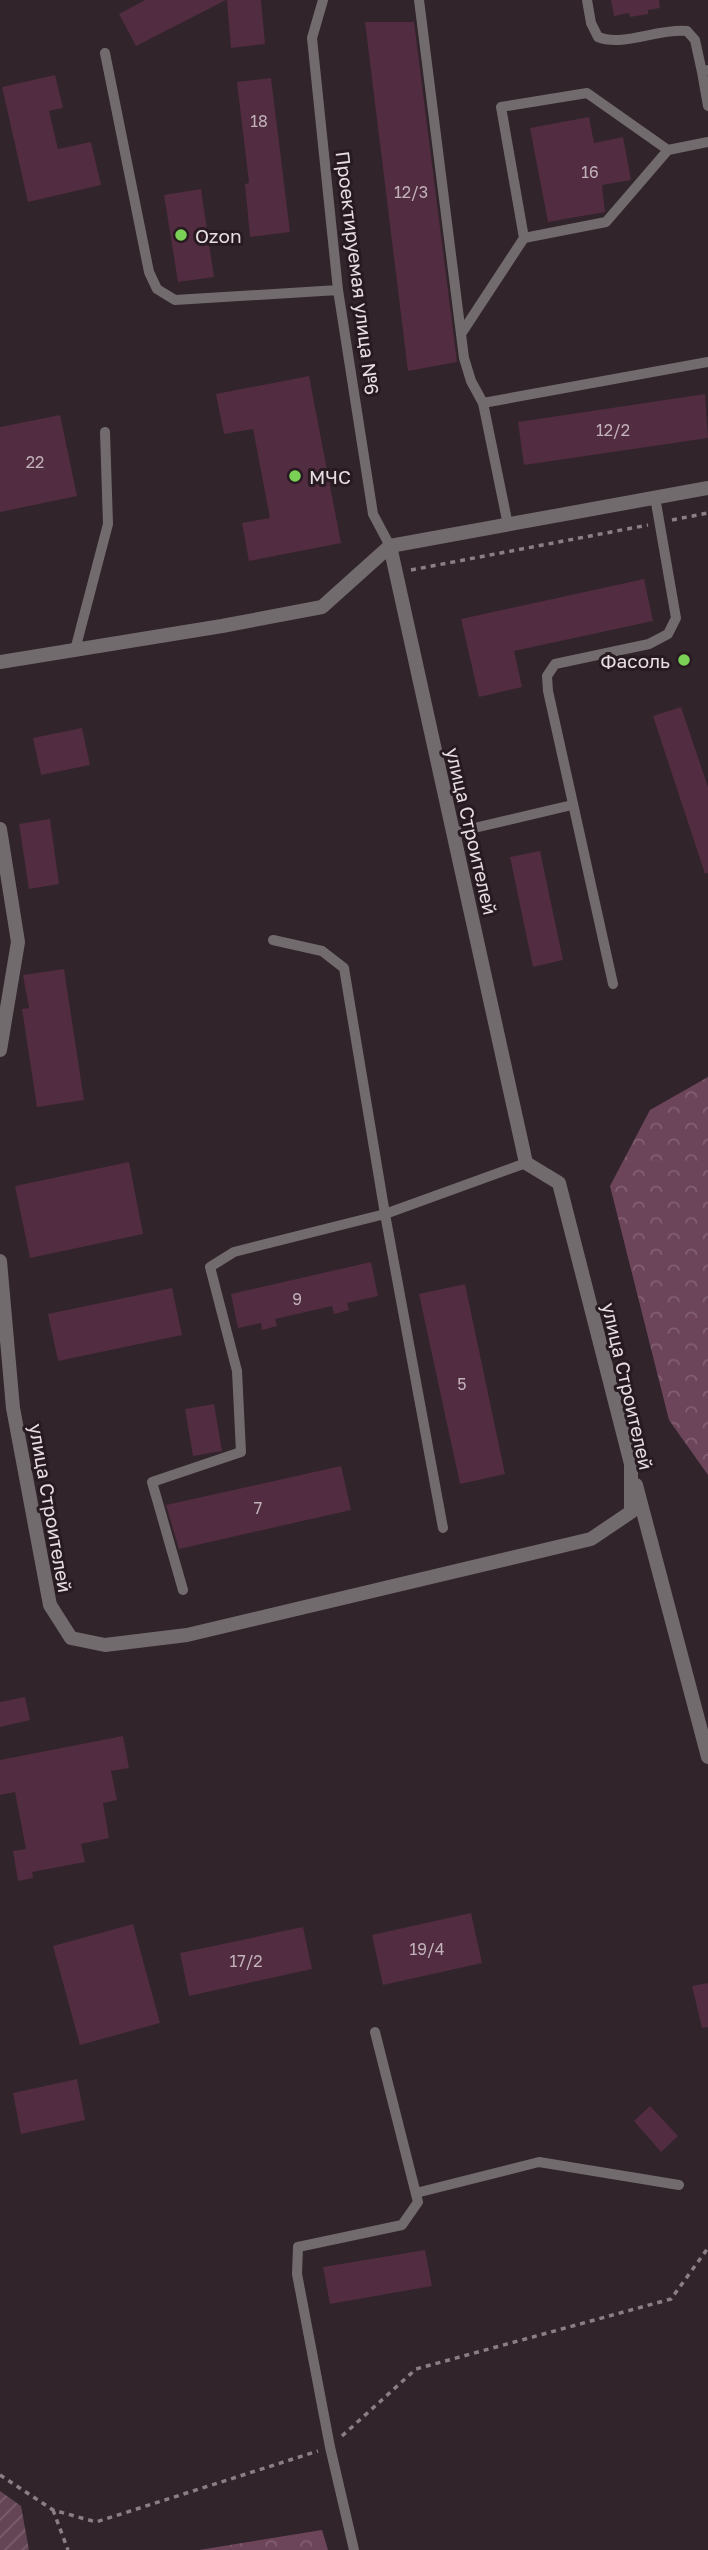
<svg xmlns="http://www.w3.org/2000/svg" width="708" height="2550" viewBox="0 0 708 2550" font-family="'Golos Text',sans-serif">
<defs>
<pattern id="forest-crowns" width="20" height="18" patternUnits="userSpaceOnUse" patternTransform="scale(1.75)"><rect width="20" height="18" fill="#6d455a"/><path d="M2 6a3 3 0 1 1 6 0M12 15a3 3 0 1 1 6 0" fill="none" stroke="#825f71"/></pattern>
<pattern id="garden-furrows" width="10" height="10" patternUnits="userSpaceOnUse" patternTransform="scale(1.75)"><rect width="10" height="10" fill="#644555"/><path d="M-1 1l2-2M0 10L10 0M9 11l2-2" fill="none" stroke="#7a5f6d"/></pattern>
</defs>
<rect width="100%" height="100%" fill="#31242a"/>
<path fill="url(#forest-crowns)" d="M 708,1077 L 708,1475 L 669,1420 L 610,1186 L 650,1110 Z
M 322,2530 L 328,2550 L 199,2550 Z"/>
<path fill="url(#garden-furrows)" d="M 0,2491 L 21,2506 L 29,2550 L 0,2550 Z"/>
<path fill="#522c40" d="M 145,0 L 226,0 L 136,46 L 119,14 Z
M 227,0 L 261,0 L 265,44 L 231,48 Z
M 611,0 L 659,0 L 660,8 L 648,10 L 648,14 L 630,17 L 629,13 L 614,16 Z
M 365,22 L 414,22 L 457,362 L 408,371 Z
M 55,75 L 63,108 L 49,111 L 58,149 L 91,142 L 101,185 L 28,202 L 2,87 Z
M 271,78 L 290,232 L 250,237 L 245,184 L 249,183 L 237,82 Z
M 589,117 L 594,143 L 623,137 L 631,180 L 602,185 L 605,212 L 548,222 L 530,128 Z
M 201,189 L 214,277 L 178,282 L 164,195 Z
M 309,376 L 341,543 L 249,561 L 242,523 L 270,518 L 253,429 L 224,434 L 216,394 Z
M 705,394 L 708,438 L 524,465 L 518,422 Z
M 60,415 L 77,496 L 0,512 L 0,427 Z
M 644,579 L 653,621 L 514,651 L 522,687 L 479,697 L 461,619 Z
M 681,707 L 708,787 L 708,873 L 705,874 L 653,716 Z
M 82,728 L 90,765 L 41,775 L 33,738 Z
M 50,819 L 59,884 L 29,889 L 19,824 Z
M 540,851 L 563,960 L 533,967 L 510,857 Z
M 64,969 L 84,1100 L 37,1107 L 22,1009 L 29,1008 L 23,975 Z
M 129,1162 L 143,1234 L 30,1258 L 15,1186 Z
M 371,1262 L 378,1296 L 347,1303 L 349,1310 L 334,1314 L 332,1306 L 275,1319 L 277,1326 L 262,1330 L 261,1323 L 238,1328 L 231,1294 Z
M 465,1284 L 505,1474 L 460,1484 L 419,1294 Z
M 172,1288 L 182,1335 L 58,1361 L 48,1314 Z
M 214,1404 L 222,1451 L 193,1456 L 185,1409 Z
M 341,1466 L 351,1510 L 179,1549 L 166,1505 Z
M 25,1697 L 30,1720 L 0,1727 L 0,1702 Z
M 123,1736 L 129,1768 L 111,1771 L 117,1800 L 103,1803 L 109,1838 L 81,1844 L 85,1862 L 32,1872 L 33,1878 L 18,1881 L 13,1851 L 26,1849 L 15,1792 L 0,1795 L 0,1760 Z
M 471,1913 L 482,1963 L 383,1985 L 372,1935 Z
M 133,1924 L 160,2023 L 80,2045 L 53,1946 Z
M 303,1927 L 312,1969 L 189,1996 L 180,1953 Z
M 708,1983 L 708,2027 L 702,2028 L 692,1986 Z
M 77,2079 L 85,2120 L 21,2134 L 13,2093 Z
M 650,2106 L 678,2136 L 661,2152 L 634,2121 Z
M 425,2250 L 432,2286 L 330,2304 L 323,2267 Z"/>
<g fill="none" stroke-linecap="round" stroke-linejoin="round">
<path stroke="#8a7f84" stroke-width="3.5" stroke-dasharray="5 5" stroke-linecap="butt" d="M 672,520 L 708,513
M 411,570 L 648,525
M 342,2436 L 416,2369 L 671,2299 L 708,2248
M 0,2475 L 53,2510 L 96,2522 L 318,2451
M 53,2510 L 68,2550"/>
<path stroke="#726b6e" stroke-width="10" d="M 323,0 L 312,38 L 338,290 L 373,514 L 390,546
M 419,0 L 464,358 L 471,381 L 483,403 L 508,525
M 587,0 L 591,23 L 598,37 C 623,47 659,28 687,31 L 695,40 L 702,72
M 105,53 L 149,272 L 157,289 L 175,300 L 338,290
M 708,70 L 702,72 L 708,106
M 524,238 L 501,107 L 587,93 L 668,150
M 461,334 L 524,238 L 606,222 L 668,150 L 708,142
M 483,403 L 708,362
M 75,650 L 108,524 L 105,432
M 453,833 L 572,805
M 273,940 L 322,951 L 344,968 L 385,1214 L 443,1528
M 613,984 L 548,691 L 547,676 L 555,664 L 649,644 L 668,634 L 676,618 L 655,497
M 183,1590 L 152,1482 L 241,1452 L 237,1371 L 210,1267 L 234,1252 L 385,1214 L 526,1163
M 416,2193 L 539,2162 L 679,2185
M 354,2550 L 330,2447 L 297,2274 L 298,2247 L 402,2225 L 418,2202 L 375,2032"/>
<path stroke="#726b6e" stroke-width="14" d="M 0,662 L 222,626 L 322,607 L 390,546 L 708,488
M 0,829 L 18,942 L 0,1050
M 0,1261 L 13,1408 L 50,1605 L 71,1638 L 105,1645 L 187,1635 L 591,1539 L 631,1512 L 631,1464 L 559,1183 L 526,1163 L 390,546
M 636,1485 L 708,1757"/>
</g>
<g fill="#7bd156" stroke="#271a21" stroke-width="2.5">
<circle cx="181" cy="235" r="7"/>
<circle cx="295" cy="476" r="7"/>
<circle cx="684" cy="660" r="7"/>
</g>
<g text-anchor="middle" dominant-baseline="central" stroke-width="6" stroke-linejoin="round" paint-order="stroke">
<g font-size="16" fill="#c2b2ba">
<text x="259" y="121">18</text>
<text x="590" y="172">16</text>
<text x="411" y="192">12/3</text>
<text x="613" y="430">12/2</text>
<text x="35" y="462">22</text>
<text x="297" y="1299">9</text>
<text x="462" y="1384">5</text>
<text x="258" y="1508">7</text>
<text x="427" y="1949">19/4</text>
<text x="246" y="1961">17/2</text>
</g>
<g font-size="19" fill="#e7dee2" stroke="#271a21" text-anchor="start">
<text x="195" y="235">Ozon</text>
<text x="309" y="476">МЧС</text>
<text x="670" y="660" text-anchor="end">Фасоль</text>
</g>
<g font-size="19" fill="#e7dee2" stroke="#271a21">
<text transform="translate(358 273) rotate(83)">Проектируемая улица №6</text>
<text transform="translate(472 831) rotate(77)">улица Строителей</text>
<text transform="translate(628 1386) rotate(77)">улица Строителей</text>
<text transform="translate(51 1508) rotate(80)">улица Строителей</text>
</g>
</g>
</svg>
